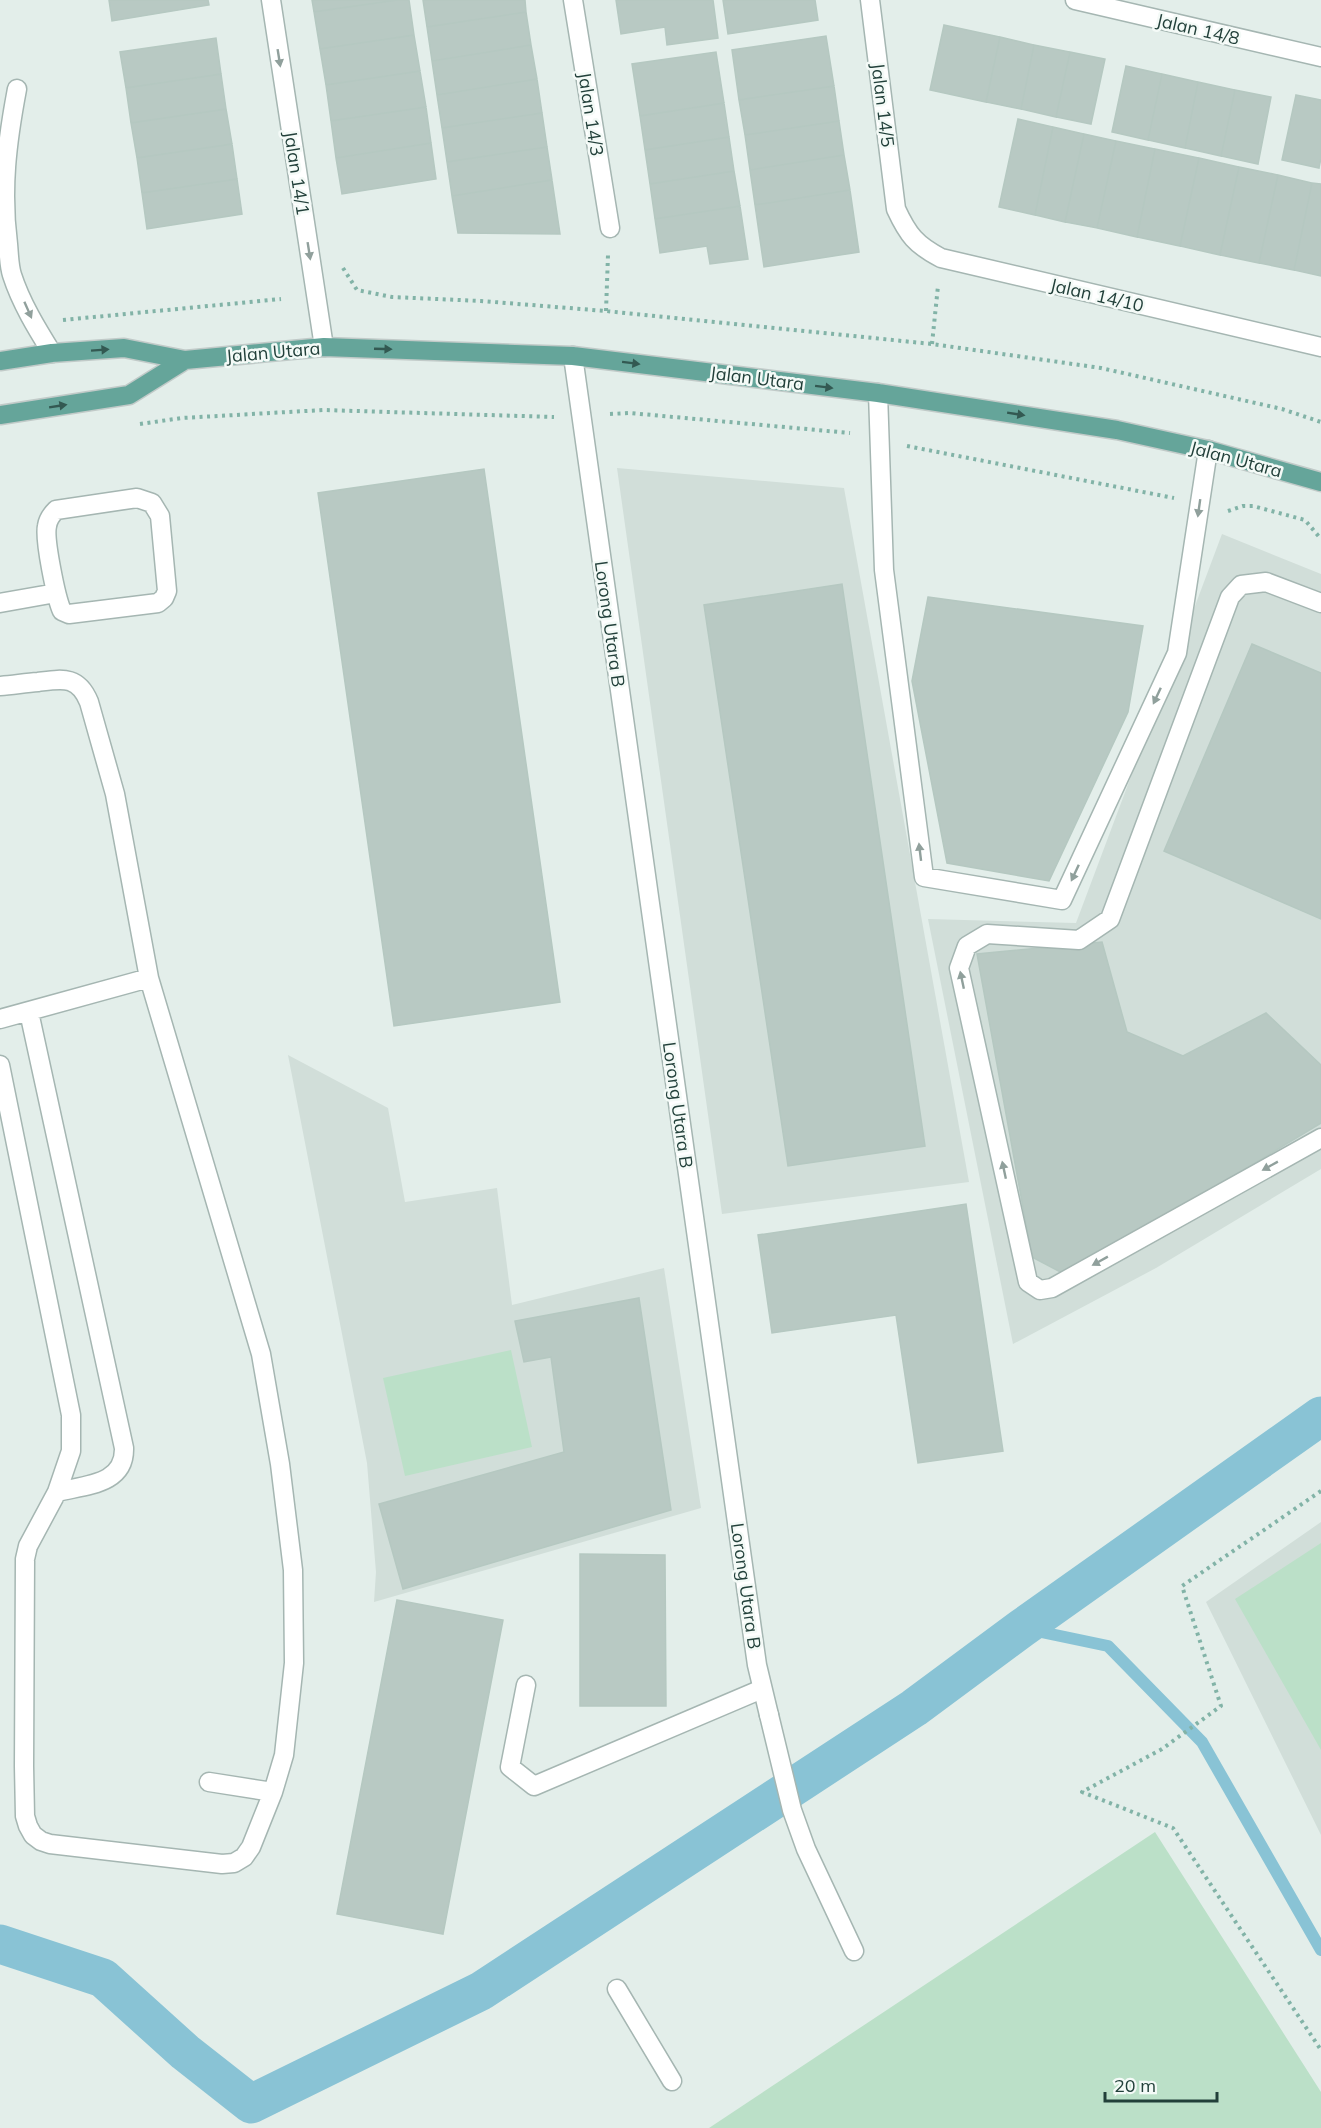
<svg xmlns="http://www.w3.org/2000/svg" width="1321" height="2128" viewBox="0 0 1321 2128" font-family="Mulish,sans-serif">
<rect width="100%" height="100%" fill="#e3eeea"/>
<path fill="#d1ded9" d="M 617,468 L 844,488 L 969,1182 L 722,1214 Z
M 1222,534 L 1321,574 L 1321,1169 L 1156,1268 L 1013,1344 L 928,919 L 1076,923 Z
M 288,1055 L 388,1108 L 405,1202 L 497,1188 L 512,1305 L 664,1268 L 701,1508 L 374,1602 L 376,1572 L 367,1463 Z
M 1321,1522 L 1321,1835 L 1206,1602 Z"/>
<path fill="#bbe0c8" d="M 511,1350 L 532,1447 L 405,1476 L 383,1378 Z
M 1321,1543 L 1321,1750 L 1235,1599 Z
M 1155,1832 L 1321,2092 L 1321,2128 L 709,2128 Z"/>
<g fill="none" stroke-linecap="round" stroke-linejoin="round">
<path stroke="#89c3d5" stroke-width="12" d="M 1022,1628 L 1108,1646 L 1202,1742 L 1321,1950"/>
<path stroke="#89c3d5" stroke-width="39" d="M 0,1944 L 103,1978 L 185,2052 L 251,2104 L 481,1991 L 914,1708 L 1022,1628 L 1321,1416"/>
</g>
<path fill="#b8c9c3" stroke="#b5c8c1" stroke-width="1.5" d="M 109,0 L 208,0 L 209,5 L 112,21 Z
M 312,0 L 397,0 L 314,12 Z
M 397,0 L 409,0 L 414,35 L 320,49 L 314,12 Z
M 423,0 L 525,0 L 526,12 L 427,27 Z
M 616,0 L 713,0 L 718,38 L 667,45 L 665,27 L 621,34 Z
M 723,0 L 815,0 L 818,20 L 728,34 Z
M 526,12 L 531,45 L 432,61 L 427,27 Z
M 944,25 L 1000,37 L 986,102 L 930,90 Z
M 414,35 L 420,71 L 326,85 L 320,49 Z
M 826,36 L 834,86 L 739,100 L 732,50 Z
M 1000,37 L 1034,45 L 1021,109 L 986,102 Z
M 216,38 L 221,74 L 126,88 L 120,52 Z
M 531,45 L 537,79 L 437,95 L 432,61 Z
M 1034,45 L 1070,52 L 1056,117 L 1021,109 Z
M 716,52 L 724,103 L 640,116 L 632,64 Z
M 1070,52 L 1105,59 L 1091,124 L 1056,117 Z
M 1126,66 L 1162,74 L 1148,140 L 1112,132 Z
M 420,71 L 426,107 L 331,121 L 326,85 Z
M 221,74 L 226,109 L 131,123 L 126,88 Z
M 1162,74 L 1198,82 L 1185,148 L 1148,140 Z
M 537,79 L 542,113 L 442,128 L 437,95 Z
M 1198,82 L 1235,90 L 1221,156 L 1185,148 Z
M 834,86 L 839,121 L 745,135 L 739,100 Z
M 1235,90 L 1271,97 L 1258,164 L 1221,156 Z
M 1296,95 L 1321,100 L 1321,158 L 1319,168 L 1282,160 Z
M 724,103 L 729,137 L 645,150 L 640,116 Z
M 426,107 L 431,143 L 336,158 L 331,121 Z
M 226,109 L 232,144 L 137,158 L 131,123 Z
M 542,113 L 547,147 L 447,162 L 442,128 Z
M 1018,119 L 1053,127 L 1035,215 L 999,207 Z
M 839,121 L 844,155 L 750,170 L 745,135 Z
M 1053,127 L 1084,134 L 1065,222 L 1035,215 Z
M 1084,134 L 1116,141 L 1097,228 L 1065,222 Z
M 729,137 L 734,171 L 650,184 L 645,150 Z
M 1116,141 L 1155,149 L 1137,237 L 1097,228 Z
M 431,143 L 436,179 L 342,194 L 336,158 Z
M 232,144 L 237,179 L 142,193 L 137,158 Z
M 547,147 L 552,180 L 452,196 L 447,162 Z
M 1155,149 L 1199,158 L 1180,246 L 1137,237 Z
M 844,155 L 850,190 L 755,205 L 750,170 Z
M 1199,158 L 1239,167 L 1220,255 L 1180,246 Z
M 1239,167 L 1278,175 L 1259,263 L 1220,255 Z
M 734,171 L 740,206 L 655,219 L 650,184 Z
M 1278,175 L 1312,183 L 1294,270 L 1259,263 Z
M 237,179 L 242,214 L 147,229 L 142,193 Z
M 552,180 L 560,234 L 458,233 L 452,196 Z
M 1312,183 L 1321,184 L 1321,276 L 1294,270 Z
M 850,190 L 859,252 L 764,267 L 755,205 Z
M 740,206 L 748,259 L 710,264 L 707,246 L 660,253 L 655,219 Z
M 484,469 L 560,1002 L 394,1026 L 318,493 Z
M 842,584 L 925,1146 L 788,1166 L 704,605 Z
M 928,597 L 1143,626 L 1128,712 L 1049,881 L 947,863 L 912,681 Z
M 1252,644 L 1321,673 L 1321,919 L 1164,851 Z
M 1102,942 L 1127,1032 L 1183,1056 L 1266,1013 L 1321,1065 L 1321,1123 L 1068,1276 L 1032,1257 L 977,954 Z
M 966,1204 L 1003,1451 L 918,1463 L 896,1315 L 772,1333 L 758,1235 Z
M 639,1298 L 671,1510 L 403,1589 L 379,1504 L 564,1452 L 551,1357 L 524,1362 L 515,1321 Z
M 580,1554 L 665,1555 L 666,1706 L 580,1706 Z
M 397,1600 L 503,1620 L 443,1934 L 337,1914 Z"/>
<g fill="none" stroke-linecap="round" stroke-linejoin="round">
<g stroke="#a5b6b2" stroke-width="21">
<path id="service" d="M 17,89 C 7,142 1,189 8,244 C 9,254 9,266 12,275 C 21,303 37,329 52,353
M 878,393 L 884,570 L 924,877 L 1062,900 L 1177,653 L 1208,450
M 137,498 L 152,503 L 160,516 L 167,591 L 164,598 L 158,603 L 69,614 L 62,611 C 56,598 44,539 47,526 C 48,519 51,515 56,510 Z
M 0,603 L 56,593
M 1321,603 L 1266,582 L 1241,585 L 1230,597 L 1110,919 L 1079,940 L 987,934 L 967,946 L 959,968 L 1028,1282 L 1040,1290 L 1052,1288 L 1321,1138
M 0,686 C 13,685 25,683 38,682 C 62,679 78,675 89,702 L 115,794 L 149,978 L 261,1354 L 280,1464 L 293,1570 L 294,1663 L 284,1755 L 273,1792 L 251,1847 L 244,1857 L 234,1863 L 222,1864 L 50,1844 L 41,1841 L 33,1835 L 28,1826 L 25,1816 L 24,1766 L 25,1559 L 28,1546 L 57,1492 L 71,1451 L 71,1415 L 0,1065
M 29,1012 L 124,1448 C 125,1485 85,1485 57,1492
M 0,1019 L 149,978
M 526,1685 L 510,1767 L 534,1786 L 762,1689
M 769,1715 L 792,1810 L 806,1849 L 854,1951
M 209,1782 L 273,1792
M 617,1989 L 672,2081"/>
</g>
<g stroke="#a5b6b2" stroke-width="21">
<path id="minor" d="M 271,0 L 324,347
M 573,0 L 610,228
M 870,0 L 896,209 C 908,235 916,245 941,258 L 1321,347
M 1075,0 L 1321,57
M 573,356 L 757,1665 L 769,1715"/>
</g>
<g stroke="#c1cac8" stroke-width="21">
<path id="primary" d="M 0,361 L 52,353 L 124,348 L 185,360 L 324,347 L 573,356 L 878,393 L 1117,430 L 1208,450 L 1321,482
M 0,415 L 129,395 L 185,360"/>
</g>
<path stroke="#82b3a7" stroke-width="4" stroke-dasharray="3 4.5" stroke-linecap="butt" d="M 343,268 L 357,290 L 392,297 L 481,301 L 606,311 L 932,344 L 1101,368 L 1282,409 L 1321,422
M 606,311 L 608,255
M 63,320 L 281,299
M 932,344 L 938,286
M 610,414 L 630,413 L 850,433
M 140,424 L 182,418 L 323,410 L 554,417
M 907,446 L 1174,498
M 1228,511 L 1243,506 L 1253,506 L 1305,520 L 1321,539
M 1321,1491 L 1182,1586 L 1221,1706 L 1162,1749 L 1082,1792 L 1173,1828 L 1321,2050"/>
<use href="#service" stroke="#fff" stroke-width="18"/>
<use href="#minor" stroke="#fff" stroke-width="18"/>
<use href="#primary" stroke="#65a59a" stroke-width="18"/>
</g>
<defs><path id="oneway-solid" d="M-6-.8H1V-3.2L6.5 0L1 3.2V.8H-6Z" transform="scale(1.5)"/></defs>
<g fill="#90a09c">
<use href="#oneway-solid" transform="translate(279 58) rotate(81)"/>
<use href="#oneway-solid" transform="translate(309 251) rotate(81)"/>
<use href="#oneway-solid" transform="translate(28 310) rotate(66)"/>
<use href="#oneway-solid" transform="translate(1199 508) rotate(98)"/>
<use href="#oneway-solid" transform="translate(1157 696) rotate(115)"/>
<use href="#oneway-solid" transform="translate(920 852) rotate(-97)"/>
<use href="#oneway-solid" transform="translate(1075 873) rotate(115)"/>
<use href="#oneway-solid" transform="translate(962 980) rotate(-102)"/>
<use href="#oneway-solid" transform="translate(1270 1166) rotate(151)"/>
<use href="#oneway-solid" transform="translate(1004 1170) rotate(-102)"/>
<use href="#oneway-solid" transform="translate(1100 1261) rotate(151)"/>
</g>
<g fill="#335952">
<use href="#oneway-solid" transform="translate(383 349) rotate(2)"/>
<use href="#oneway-solid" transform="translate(100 350) rotate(-4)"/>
<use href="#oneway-solid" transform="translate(631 363) rotate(7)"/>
<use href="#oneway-solid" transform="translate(824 387) rotate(7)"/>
<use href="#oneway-solid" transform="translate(58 406) rotate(-9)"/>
<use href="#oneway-solid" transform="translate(1016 414) rotate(9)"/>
</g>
<g text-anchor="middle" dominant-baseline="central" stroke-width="5" stroke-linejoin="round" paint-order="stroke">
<g font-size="18" fill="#22403a" stroke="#f4faf7">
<text transform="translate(1198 29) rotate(13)">Jalan 14/8</text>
<text transform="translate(883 105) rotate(83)">Jalan 14/5</text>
<text transform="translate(591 114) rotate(81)">Jalan 14/3</text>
<text transform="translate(297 173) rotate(81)">Jalan 14/1</text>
<text transform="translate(1097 295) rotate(13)">Jalan 14/10</text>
<text transform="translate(273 352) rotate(-5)">Jalan Utara</text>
<text transform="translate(757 378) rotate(7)">Jalan Utara</text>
<text transform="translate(1236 459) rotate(15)">Jalan Utara</text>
<text transform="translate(610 624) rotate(82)">Lorong Utara B</text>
<text transform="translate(678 1105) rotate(82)">Lorong Utara B</text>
<text transform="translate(746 1586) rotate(82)">Lorong Utara B</text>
</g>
</g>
<path d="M1105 2092v9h112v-9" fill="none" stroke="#22403a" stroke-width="3"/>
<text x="1114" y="2092" font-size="18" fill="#22403a" stroke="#f4faf7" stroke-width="4.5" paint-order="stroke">20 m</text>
</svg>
